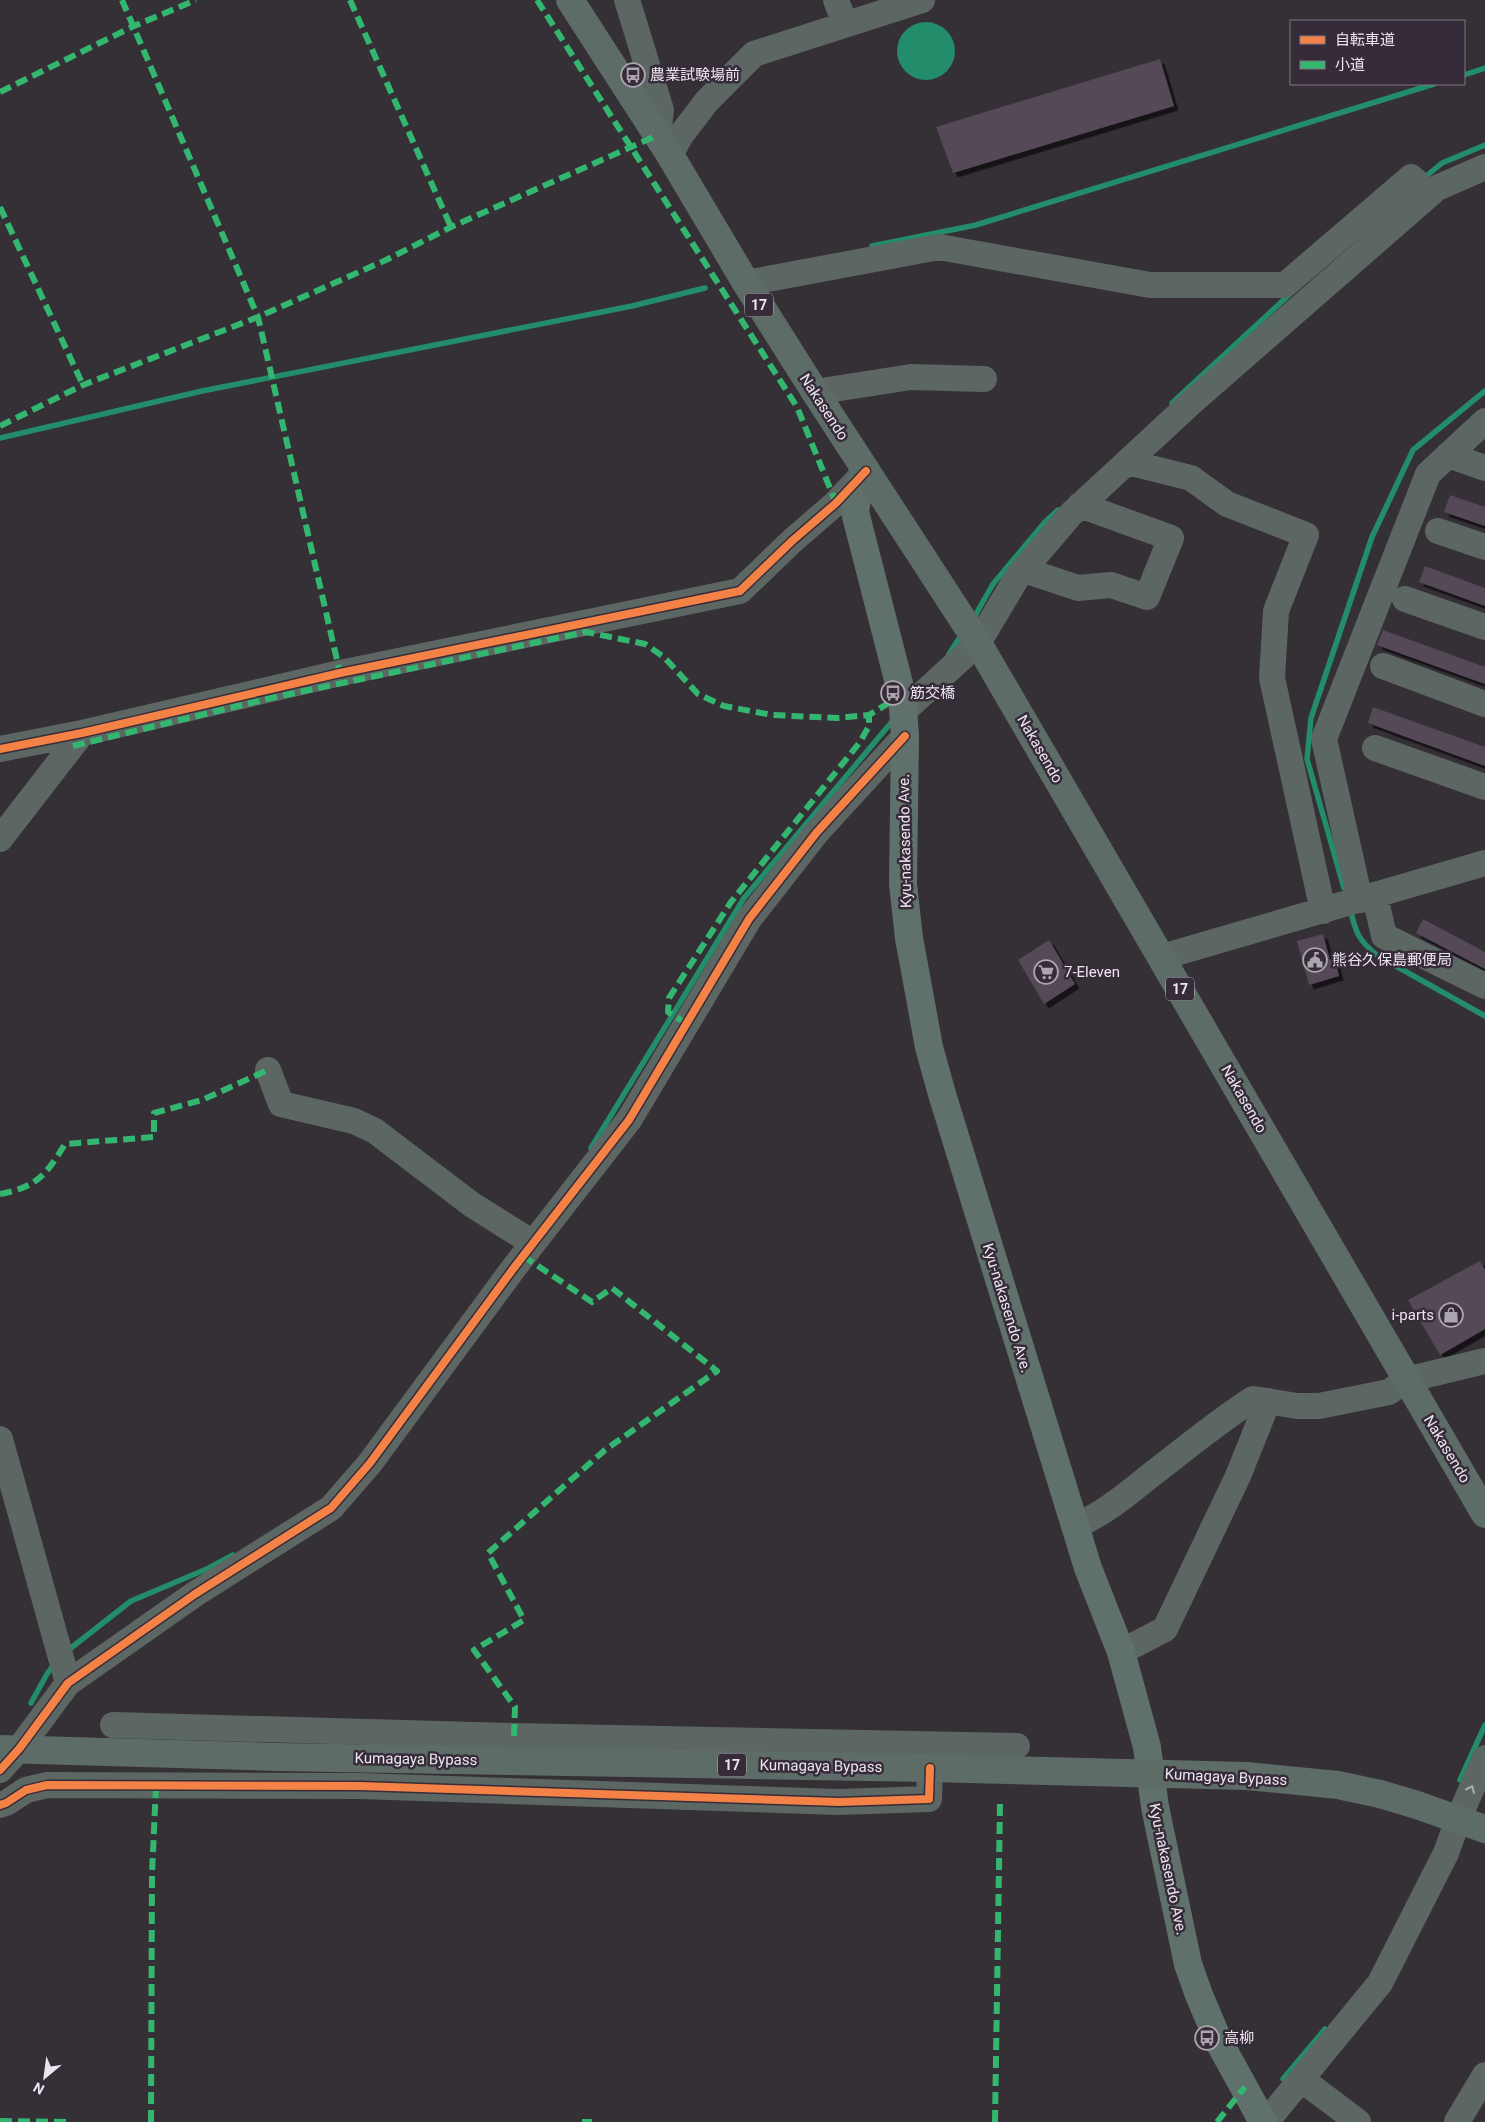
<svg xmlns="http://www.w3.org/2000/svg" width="1485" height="2122" viewBox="0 0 1485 2122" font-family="Roboto,'Noto Sans JP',sans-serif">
<defs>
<filter id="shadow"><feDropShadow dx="4.5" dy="4.5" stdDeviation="0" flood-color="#0009"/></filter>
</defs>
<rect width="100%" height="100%" fill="#352f36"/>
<path fill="#228c6b" d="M897 51a29 29 0 1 1 58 0a29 29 0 1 1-58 0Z"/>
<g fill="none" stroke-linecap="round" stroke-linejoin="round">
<path stroke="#228c6b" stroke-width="5.5" d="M 1464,75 L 1485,68
M 1424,178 L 1442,163 L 1485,145
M 872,246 L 976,225 L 1434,84
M 1172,403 L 1290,294
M 0,438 L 202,391 L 632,306 L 705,288
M 972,621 L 993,584 L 1045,522 L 1058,510
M 949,654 L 962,634
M 1344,888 L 1307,759 L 1311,718 L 1372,537 L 1413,450 L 1485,391
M 1350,909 C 1356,933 1358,940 1378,956 L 1485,1016
M 591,1148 L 744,898 L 895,718
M 67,1651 L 131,1601 L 209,1568 L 233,1555
M 31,1703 L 47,1674 L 55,1663
M 1460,1780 L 1485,1725
M 1283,2079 L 1325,2029"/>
</g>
<path fill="#544858" filter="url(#shadow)" d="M 1160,59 L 1174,106 L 953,173 L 936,127 Z
M 1450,495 L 1485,507 L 1485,526 L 1444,512 Z
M 1425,566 L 1485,588 L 1485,606 L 1419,582 Z
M 1383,630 L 1485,667 L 1485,684 L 1377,645 Z
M 1373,707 L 1485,747 L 1485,766 L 1368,723 Z
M 1423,919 L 1485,952 L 1485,969 L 1416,933 Z
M 1323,934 L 1330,960 L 1335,959 L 1339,976 L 1309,985 L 1297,941 Z
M 1049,940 L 1075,984 L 1044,1004 L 1018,960 Z
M 1480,1261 L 1485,1270 L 1485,1329 L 1440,1355 L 1408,1300 Z"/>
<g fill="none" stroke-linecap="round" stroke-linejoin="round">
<path stroke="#5c6662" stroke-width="26" d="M 627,0 L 661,110 L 658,135
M 836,0 L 845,24
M 670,155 L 681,135 L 707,101 L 754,54 L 922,0
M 746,283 L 939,247 L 1150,285 L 1285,285 L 1411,177 L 1430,194
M 815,392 L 911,377 L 984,379
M 1448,455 L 1485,468
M 1127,462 L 1191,478 L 1227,504 L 1306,535 L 1276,611 L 1272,678 L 1323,911
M 1438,531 L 1485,547
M 1024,570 L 1078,588 L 1111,585 L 1147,597 L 1171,538 L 1080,505
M 1405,599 L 1485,627
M 1383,666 L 1485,704
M 904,711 L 978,643 L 1018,576 L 1071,514 L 1193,401 L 1437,188 L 1485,167
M 1375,748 L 1485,787
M 0,749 L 82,733 L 340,673 L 740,591 L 792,541 L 836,503 L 866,471
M 0,839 L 82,733
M 1375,896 L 1384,936 L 1485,986
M 1360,900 L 1324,739 L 1428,474 L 1485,421
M 1162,957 L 1485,863
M 268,1070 L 281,1104 L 354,1121 L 375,1131 L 471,1204 L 533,1243
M 0,1439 L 68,1683
M 1075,1526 C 1104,1514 1127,1494 1151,1475 C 1185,1449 1217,1422 1253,1399 L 1297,1406 L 1319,1406 L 1389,1392 L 1406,1380 L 1485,1361
M 1121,1652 L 1165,1629 L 1238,1476 L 1268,1401
M 113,1725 L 514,1736 L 1017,1746
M 0,1770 L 19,1749 L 68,1683 L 195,1594 L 331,1508 L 370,1463 L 513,1269 L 629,1120 L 749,919 L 817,832 L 905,736
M 0,1805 L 6,1803 L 26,1790 L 47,1785 L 360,1786 L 839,1802 L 929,1799 L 930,1768
M 1301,2079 L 1358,2122
M 1266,2122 L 1380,1983 L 1446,1853 L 1458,1820 L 1485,1758
M 1457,2122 L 1485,2075"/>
<path stroke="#60706b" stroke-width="28" d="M 866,471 L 858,493 L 855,512 L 902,695 L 905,736 L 903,884 L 909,938 L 929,1047 L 942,1094 L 1088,1568 L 1121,1652 L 1147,1747 L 1155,1807 L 1188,1964 L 1199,1995 L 1219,2042 L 1263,2122"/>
<path stroke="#5e6c68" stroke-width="28" d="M 570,0 L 670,155 L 746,283 L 815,392 L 978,643 L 1485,1514
M 0,1749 L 278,1757 L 930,1768 L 1247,1776 L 1338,1785 L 1380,1794 L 1417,1805 L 1485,1829"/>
<path stroke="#33b770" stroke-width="6" stroke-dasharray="12 6" stroke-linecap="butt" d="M 122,0 L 258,317 L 340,673
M 350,0 L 451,227
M 537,0 L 797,407 L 836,503
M 0,92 L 134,26 L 196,0
M 0,207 L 83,385
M 0,426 L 83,385 L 258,317 L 386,260 L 451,227 L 658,135
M 73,746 L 271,698 L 586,632 L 645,644 L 664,657 L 698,694 L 724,706 L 772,715 L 837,718 L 869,715 L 902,695
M 687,1024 L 668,1012 L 669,998 L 731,902 L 860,742 L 869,726 L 869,715
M 0,1194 C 37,1187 46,1175 65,1144 L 154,1137 L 154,1113 L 202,1100 L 268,1070
M 514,1736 L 515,1707 L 474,1650 L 524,1620 L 488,1553 L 605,1450 L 717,1371 L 612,1288 L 592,1302 L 523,1256
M 0,2121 L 72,2122
M 151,2122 L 152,1874 L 156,1786
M 582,2122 L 592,2122
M 995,2122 L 1000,1803
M 1217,2122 L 1245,2087"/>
<g stroke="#362c39" stroke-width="11">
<path id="cycleway" d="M 0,749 L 82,733 L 340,673 L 740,591 L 792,541 L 836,503 L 866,471
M 0,1770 L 19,1749 L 68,1683 L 195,1594 L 331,1508 L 370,1463 L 513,1269 L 629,1120 L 749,919 L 817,832 L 905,736
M 0,1805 L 6,1803 L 26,1790 L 47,1785 L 360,1786 L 839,1802 L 929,1799 L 930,1768"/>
</g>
<use href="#cycleway" stroke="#f48246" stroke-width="8"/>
</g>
<defs><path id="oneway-chevron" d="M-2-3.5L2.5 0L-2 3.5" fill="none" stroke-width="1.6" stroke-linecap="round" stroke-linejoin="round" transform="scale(1.25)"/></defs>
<use stroke="#abacaf" href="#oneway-chevron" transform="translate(1471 1789) rotate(-66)"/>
<defs>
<g id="bus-ring" transform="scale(1.25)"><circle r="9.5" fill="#362c39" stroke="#aca5ae" stroke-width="1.5"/><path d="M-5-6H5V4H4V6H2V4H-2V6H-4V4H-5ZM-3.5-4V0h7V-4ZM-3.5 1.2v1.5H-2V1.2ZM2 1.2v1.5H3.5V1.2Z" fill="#aca5ae"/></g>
<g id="civic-ring" transform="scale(1.25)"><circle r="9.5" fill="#362c39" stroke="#aca5ae" stroke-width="1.5"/><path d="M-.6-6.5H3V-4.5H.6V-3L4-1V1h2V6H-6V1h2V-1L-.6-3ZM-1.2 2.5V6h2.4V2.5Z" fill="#aca5ae"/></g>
<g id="supermarket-ring" transform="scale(1.25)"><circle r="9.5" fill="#362c39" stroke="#aca5ae" stroke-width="1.5"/><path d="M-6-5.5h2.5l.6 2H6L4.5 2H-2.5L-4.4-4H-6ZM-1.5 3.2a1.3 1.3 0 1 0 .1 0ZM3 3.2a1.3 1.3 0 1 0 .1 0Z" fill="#aca5ae"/></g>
<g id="shop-ring" transform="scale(1.25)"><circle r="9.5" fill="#362c39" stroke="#aca5ae" stroke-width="1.5"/><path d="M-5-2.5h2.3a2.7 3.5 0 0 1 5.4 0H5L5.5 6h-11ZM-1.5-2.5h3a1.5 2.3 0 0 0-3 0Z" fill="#aca5ae"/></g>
</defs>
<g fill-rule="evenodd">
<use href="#bus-ring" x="633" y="75"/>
<use href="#bus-ring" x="893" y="693"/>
<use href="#civic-ring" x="1315" y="960"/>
<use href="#supermarket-ring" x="1046" y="972"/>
<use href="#shop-ring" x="1451" y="1315"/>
<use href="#bus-ring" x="1207" y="2038"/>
</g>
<g text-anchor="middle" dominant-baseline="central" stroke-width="5" stroke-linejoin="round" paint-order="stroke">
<g fill="#362c39" stroke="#b5aeb8" stroke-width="1">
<rect x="745" y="293.5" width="28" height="23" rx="4"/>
<rect x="1166" y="977.5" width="28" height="23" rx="4"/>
<rect x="718" y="1753.5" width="28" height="23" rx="4"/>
</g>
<g font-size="14" font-weight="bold" fill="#ece5ee">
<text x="759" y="305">17</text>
<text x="1180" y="989">17</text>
<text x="732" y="1765">17</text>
</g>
<g font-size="15" fill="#ece5ee" stroke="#362c39" text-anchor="start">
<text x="650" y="75">農業試験場前</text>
<text x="910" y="693">筋交橋</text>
<text x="1332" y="960">熊谷久保島郵便局</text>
<text x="1064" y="972">7-Eleven</text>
<text x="1434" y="1315" text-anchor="end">i-parts</text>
<text x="1224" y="2038">高柳</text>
</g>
<g font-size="15" fill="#ece5ee" stroke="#362c39">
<text transform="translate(824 407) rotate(57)">Nakasendo</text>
<text transform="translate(1040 749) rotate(60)">Nakasendo</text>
<text transform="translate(905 841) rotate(-91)">Kyu-nakasendo Ave.</text>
<text transform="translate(1244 1099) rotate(60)">Nakasendo</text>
<text transform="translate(1007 1308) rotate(73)">Kyu-nakasendo Ave.</text>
<text transform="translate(1447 1449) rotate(59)">Nakasendo</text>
<text transform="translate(416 1759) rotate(1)">Kumagaya Bypass</text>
<text transform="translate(821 1766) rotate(1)">Kumagaya Bypass</text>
<text transform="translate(1226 1777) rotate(3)">Kumagaya Bypass</text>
<text transform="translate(1168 1869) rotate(78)">Kyu-nakasendo Ave.</text>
</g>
</g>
<rect x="1290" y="20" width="175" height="65" fill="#362c39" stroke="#7f7681"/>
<rect x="1300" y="36" width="25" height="8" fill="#f48246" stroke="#7f7681"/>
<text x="1335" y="45" font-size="15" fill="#ece5ee">自転車道</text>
<rect x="1300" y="61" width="25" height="8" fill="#33b770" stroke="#7f7681"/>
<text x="1335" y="70" font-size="15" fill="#ece5ee">小道</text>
<g transform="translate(45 2077) rotate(209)" stroke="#362c39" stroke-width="4" paint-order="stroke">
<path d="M0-4L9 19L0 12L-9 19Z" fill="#ece5ee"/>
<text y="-8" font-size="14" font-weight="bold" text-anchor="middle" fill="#ece5ee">N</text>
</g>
</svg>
